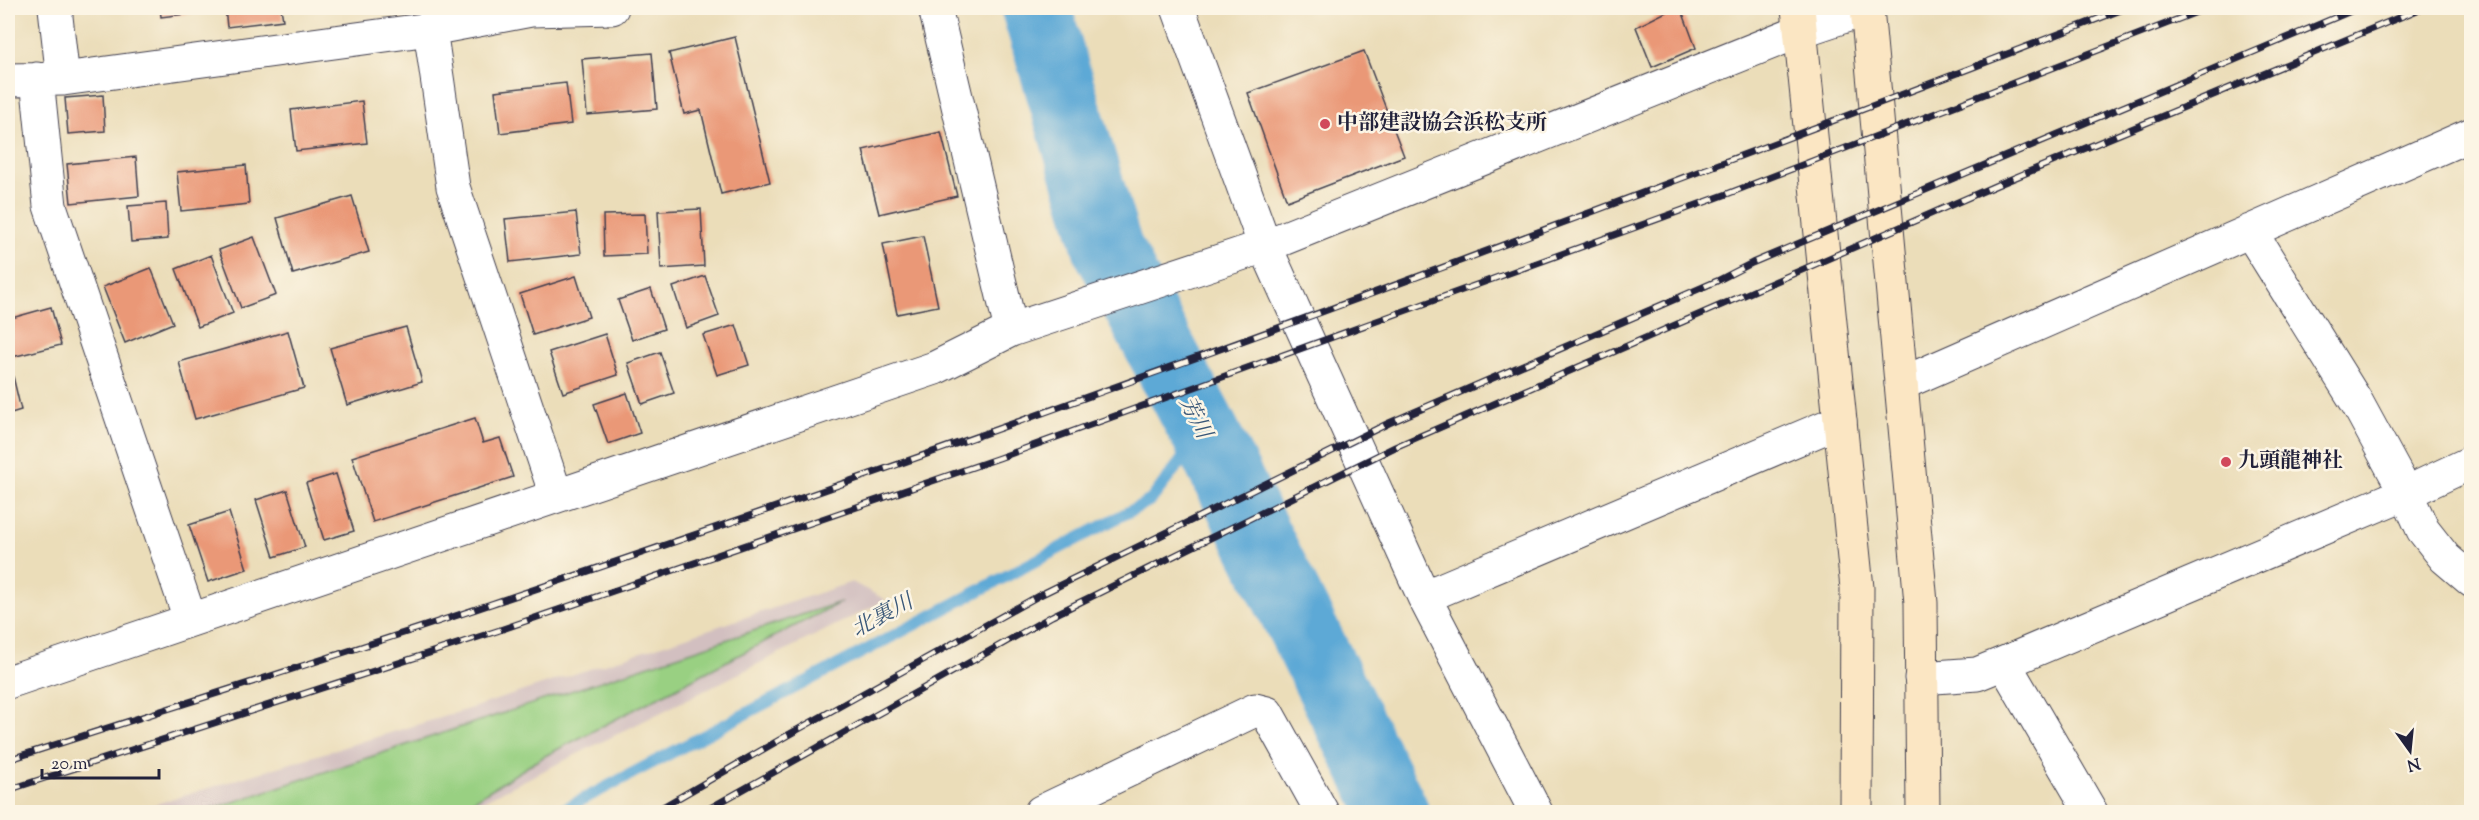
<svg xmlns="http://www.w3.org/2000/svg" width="2479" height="820" viewBox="0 0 2479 820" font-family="'Sorts Mill Goudy','Noto Serif JP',serif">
<rect width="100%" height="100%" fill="#fcf5e5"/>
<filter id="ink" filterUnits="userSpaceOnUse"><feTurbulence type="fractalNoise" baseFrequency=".0167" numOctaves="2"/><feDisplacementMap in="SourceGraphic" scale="12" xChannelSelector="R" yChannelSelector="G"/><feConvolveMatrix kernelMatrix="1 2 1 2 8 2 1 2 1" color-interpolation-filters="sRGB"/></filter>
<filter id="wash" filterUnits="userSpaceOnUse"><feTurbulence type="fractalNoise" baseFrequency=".008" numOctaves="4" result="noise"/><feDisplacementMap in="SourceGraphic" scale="24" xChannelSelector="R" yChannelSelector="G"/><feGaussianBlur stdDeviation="1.35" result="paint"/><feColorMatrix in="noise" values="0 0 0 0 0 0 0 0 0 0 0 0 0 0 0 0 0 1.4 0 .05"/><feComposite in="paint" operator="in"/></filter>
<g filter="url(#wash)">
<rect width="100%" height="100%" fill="#ebddb9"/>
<path fill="#d2bfc0" d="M 852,582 L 886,600 L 461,812 L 130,812 L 472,708 Z"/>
<path fill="#99d082" stroke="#5e795e" stroke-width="1.5" d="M 841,602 L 543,757 L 455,812 L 203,812 Z"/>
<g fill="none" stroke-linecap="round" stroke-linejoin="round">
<path stroke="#5da9d6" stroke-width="12" d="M 559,812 L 1151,500 L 1204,431"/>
<path stroke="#5da9d6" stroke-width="70" d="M 1036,8 L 1108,249 L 1204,431 L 1394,812"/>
</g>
<g id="blocks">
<path fill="#ea9877" d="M 160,8 L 193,8 L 193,13 L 161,17 Z
M 225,8 L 281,8 L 283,20 L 227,27 Z
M 1674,8 L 1681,8 L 1696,48 L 1652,67 L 1636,27 Z
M 735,37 L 770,182 L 721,194 L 701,110 L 684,114 L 669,53 Z
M 1364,51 L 1404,156 L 1287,201 L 1248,93 Z
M 652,53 L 657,109 L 587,115 L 582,59 Z
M 566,83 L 571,124 L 500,133 L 495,91 Z
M 103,95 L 105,131 L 68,134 L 65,98 Z
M 362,101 L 367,143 L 296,151 L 291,110 Z
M 941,132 L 957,196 L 879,214 L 863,150 Z
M 136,157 L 139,196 L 71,203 L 67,164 Z
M 246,165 L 249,204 L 181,211 L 177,172 Z
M 352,196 L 369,252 L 293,274 L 277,218 Z
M 166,203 L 168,239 L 131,242 L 128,206 Z
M 701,209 L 704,266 L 661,269 L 658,211 Z
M 576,212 L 581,254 L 510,262 L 505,219 Z
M 645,214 L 647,254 L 604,256 L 603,215 Z
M 923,236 L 938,306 L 897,314 L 883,244 Z
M 254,237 L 276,295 L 241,308 L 219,250 Z
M 211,255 L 233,313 L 198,327 L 176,269 Z
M 151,268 L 173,323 L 125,343 L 103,287 Z
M 576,276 L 589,317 L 533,335 L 520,294 Z
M 705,276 L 719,316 L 686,328 L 673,287 Z
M 651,289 L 664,329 L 632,340 L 618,300 Z
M 51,307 L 61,345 L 8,358 L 8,319 Z
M 736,325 L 749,365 L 717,375 L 703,335 Z
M 406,327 L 422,382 L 347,405 L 330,348 Z
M 288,331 L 304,388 L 195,419 L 179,362 Z
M 605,334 L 618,375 L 563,393 L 549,352 Z
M 660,352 L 674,393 L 642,404 L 628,363 Z
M 12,372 L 21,410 L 8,414 L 8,374 Z
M 627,393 L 640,433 L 608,444 L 594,404 Z
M 475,418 L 483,443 L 500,438 L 513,477 L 373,522 L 352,457 Z
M 336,474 L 354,531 L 324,540 L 306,483 Z
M 287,490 L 305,547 L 274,557 L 256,500 Z
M 229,512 L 247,569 L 208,582 L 189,525 Z"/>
</g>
</g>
<g filter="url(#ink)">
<use href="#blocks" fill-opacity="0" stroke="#403e4e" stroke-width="1.5"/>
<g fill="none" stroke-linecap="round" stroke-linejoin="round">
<g stroke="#403e4e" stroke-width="35">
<path id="street" d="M 55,8 L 63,79
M 935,8 L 1011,330
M 1178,8 L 1265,246 L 1424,597 L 1536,812
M 430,29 L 453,187 L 556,495
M 37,79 L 50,206 L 190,619
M 8,80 L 63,79 L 430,29 L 531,10 L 612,8
M 2250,231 L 2356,401 L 2406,493 L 2423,530 L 2445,558 L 2472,581
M 1901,384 L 2472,134
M 1424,597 L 1840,421
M 2004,663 L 2091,812
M 1921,678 L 1977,674 L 2004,663 L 2406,493 L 2472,462
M 8,682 L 935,368 L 1011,330 L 1265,246 L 1800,31 L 1869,8
M 1041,812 L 1255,710 L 1267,713 L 1322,812"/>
</g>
<g stroke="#403e4e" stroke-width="35">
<path id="secondary" d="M 1798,8 L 1857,588 L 1856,812
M 1867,8 L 1921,603 L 1923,812"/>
</g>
<use href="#street" stroke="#fff" stroke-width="33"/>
<use href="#secondary" stroke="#fbe6c3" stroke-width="33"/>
<g stroke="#22223b" stroke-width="7">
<path id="rail" d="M 8,760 C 169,708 331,658 491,604 C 1041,420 1585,218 2126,8
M 8,790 L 497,631 L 999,458 L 1727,194 L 2207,8
M 654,812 L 788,735 L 1040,595 L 1389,423 L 1717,281 L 1752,263 L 2358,8
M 703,812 L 1052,616 L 1395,447 L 1997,185 L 2422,8"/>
</g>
<use href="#rail" stroke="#fcf5e5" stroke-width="4.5" stroke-dasharray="14" stroke-linecap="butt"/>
</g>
</g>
<g fill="#d1495b" stroke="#fcf5e5" stroke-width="2">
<circle cx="1325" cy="124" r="6"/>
<circle cx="2226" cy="462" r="6"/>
</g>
<g text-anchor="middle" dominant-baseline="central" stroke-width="5" stroke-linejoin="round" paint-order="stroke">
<g font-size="21" font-weight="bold" fill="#22223b" stroke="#fcf5e5" text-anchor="start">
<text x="1337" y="124">中部建設協会浜松支所</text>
<text x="2238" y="462">九頭龍神社</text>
</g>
<g font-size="22" font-style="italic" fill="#3a5879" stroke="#fcf5e5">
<text transform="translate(1194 418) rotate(63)">芳川</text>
<text transform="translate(883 617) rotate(-28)">北裏川</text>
</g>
</g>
<rect width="2479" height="820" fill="none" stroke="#fcf5e5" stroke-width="30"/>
<g transform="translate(2410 751) rotate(165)" stroke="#fcf5e5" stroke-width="4.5" paint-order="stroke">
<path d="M0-4.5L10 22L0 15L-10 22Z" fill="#22223b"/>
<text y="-9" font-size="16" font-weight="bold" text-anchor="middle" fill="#22223b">N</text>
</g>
<path d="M42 769v9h117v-9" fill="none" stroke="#22223b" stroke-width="3"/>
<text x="51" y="769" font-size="18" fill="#22223b" stroke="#fcf5e5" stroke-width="4.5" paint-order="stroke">20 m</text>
</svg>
